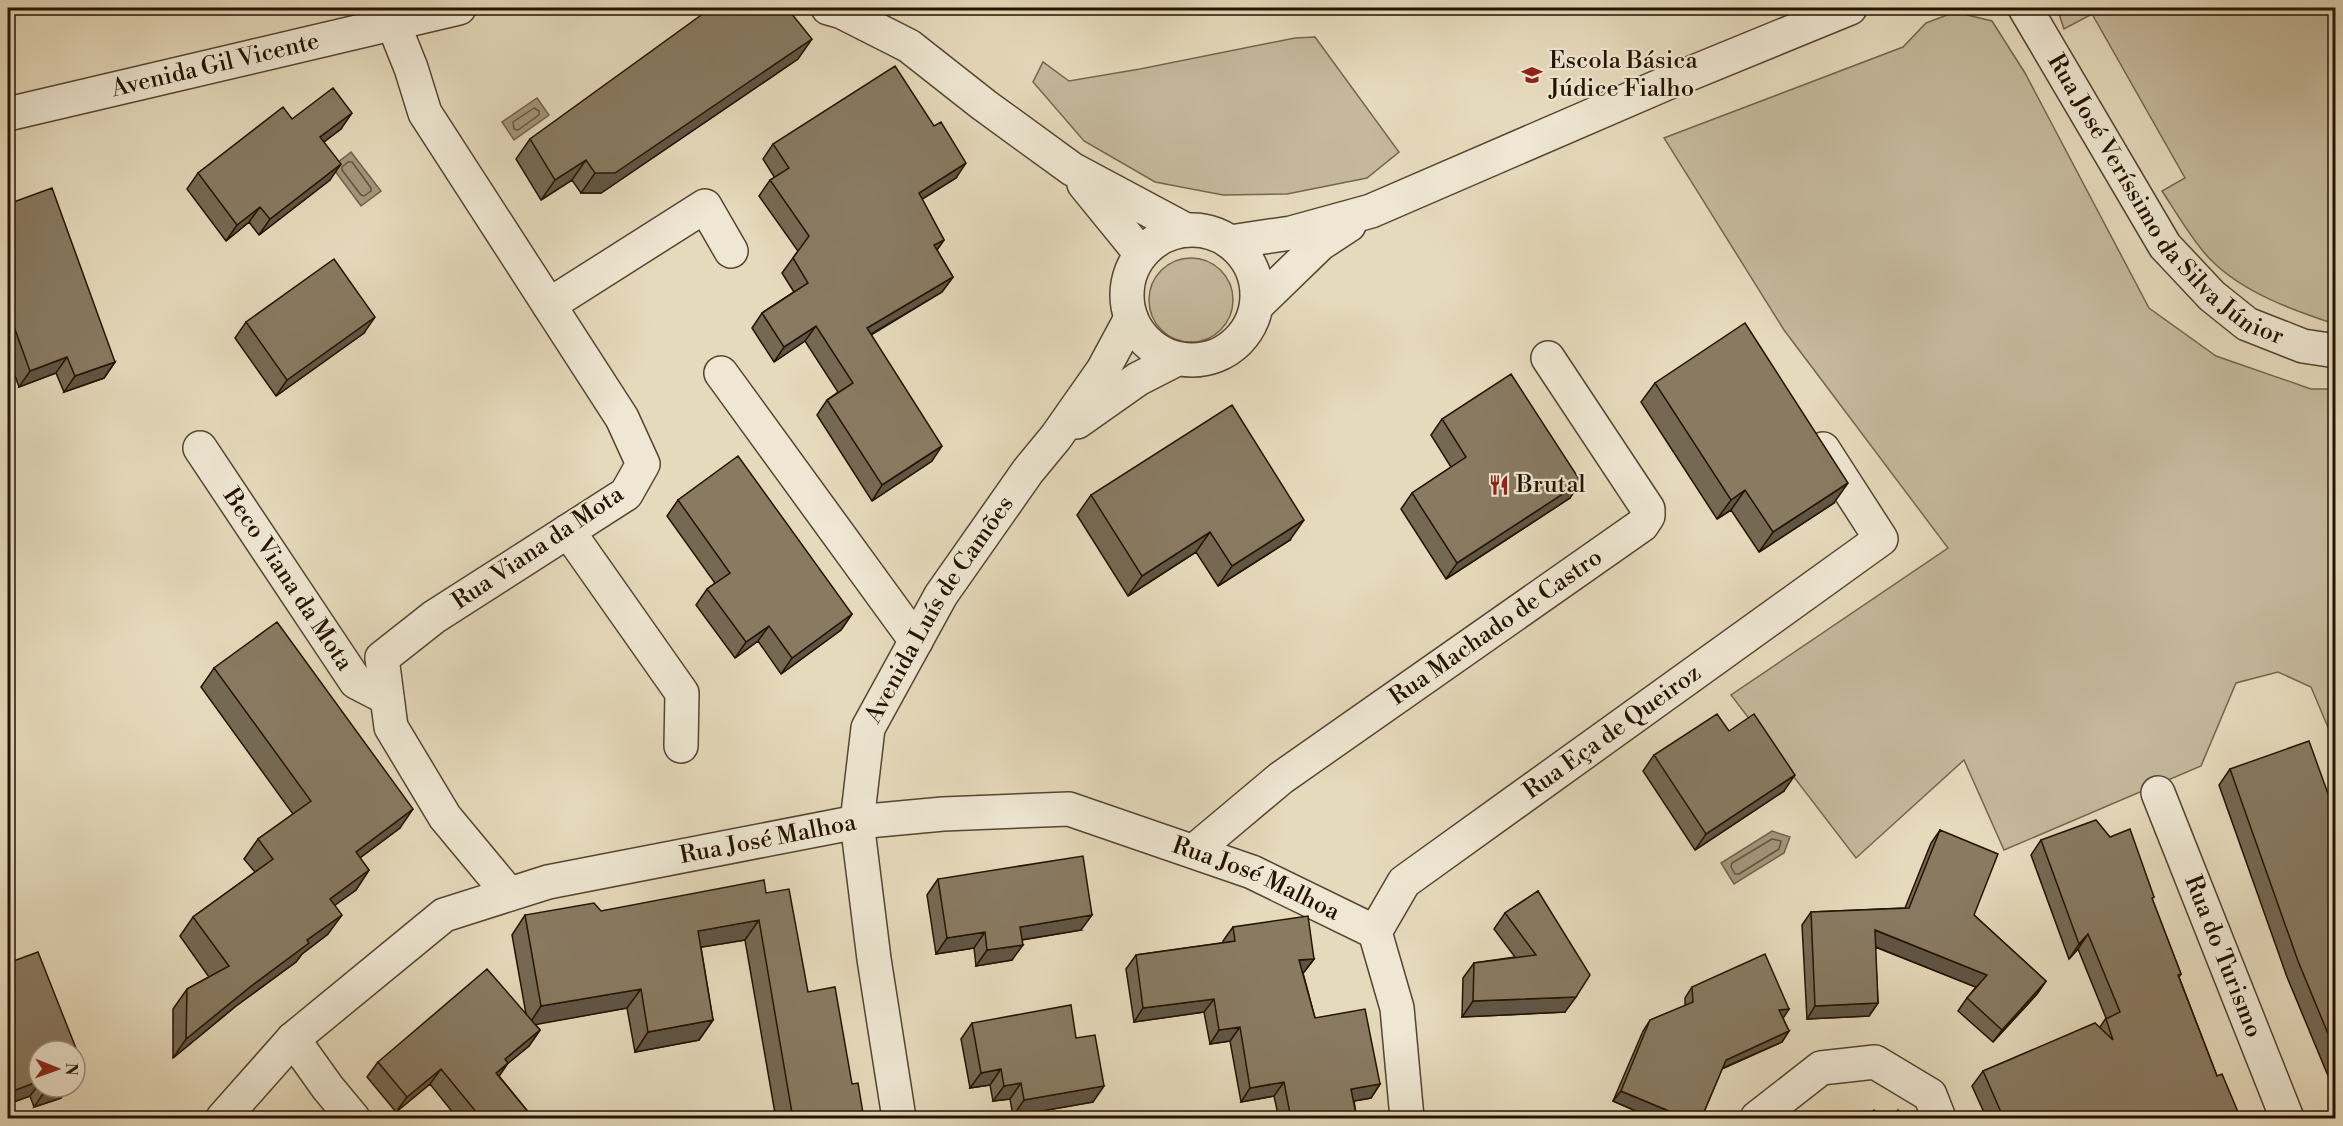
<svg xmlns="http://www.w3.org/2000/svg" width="2343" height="1126" viewBox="0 0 2343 1126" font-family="'Libre Bodoni',serif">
<rect width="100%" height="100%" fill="#e6dabc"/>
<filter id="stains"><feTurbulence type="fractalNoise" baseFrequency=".00333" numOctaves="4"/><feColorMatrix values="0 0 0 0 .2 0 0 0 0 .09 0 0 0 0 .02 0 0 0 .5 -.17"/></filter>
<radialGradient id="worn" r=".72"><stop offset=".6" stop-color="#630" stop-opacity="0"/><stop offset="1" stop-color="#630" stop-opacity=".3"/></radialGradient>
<path fill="#c5b89c" stroke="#74664e" stroke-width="1.5" d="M 2057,8 L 2335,8 L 2335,324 C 2292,310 2242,292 2210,259 C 2193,242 2176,212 2162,191 L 2185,178 L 2092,14 L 2064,29 Z
M 1955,12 L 1992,21 L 2025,73 L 2149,308 L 2216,356 L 2311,389 L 2335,389 L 2335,744 L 2311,687 L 2278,672 L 2236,683 L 2201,766 L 2004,850 L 1964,760 L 1856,858 L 1731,695 L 1948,548 L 1784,330 L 1664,138 L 1903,47 L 1926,23 Z
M 1315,37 L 1399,152 L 1367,178 L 1287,194 L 1223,195 L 1155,182 L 1084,141 L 1033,82 L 1043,62 L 1069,81 L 1140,69 L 1295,38 Z
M1149 300a42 42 0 1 1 84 0a42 42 0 1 1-84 0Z"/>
<path fill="#a4967c" stroke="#71624b" stroke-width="1.5" d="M 537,98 L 549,115 L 514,140 L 502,122 Z
M 351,152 L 381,191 L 361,206 L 332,167 Z
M 1772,831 L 1790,837 L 1784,853 L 1734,884 L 1721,863 Z"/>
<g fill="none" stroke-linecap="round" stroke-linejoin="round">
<path stroke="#64543e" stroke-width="1.5" d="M 534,108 L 539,111 L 539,115 L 518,130 L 514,129 L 513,122 Z
M 348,162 L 352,162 L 371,188 L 371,191 L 364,196 L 361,195 L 342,170 L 342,167 Z
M 1772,839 L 1781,841 L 1779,849 L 1739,874 L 1735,874 L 1731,867 L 1732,863 Z"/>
<g stroke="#544530" stroke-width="36">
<g id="minor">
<path id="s1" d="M 2025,8 L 2165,246 L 2212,296 L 2247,324 L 2303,346 L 2336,351"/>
<path d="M 393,23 L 411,68 L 425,113 L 622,418 L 643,464 L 626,494 L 434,617 L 382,658 L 391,727 L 445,817 L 509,894"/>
<path d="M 549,305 L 705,206 L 731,251"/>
<path d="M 721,373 L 916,641"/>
<path id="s2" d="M 200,448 L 356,682 L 387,698"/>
<path d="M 568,531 L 682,693 L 681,746"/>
<path id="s3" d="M 2158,793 L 2287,1118"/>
<path id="s4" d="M 1194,851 L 1281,778 L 1642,525 L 1648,516 L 1648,509 L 1548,358"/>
<path d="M 293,1039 L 328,1088 L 353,1118"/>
<path id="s5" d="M 223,1118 L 293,1039 L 444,915 L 548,882 L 857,822 L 943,814 L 1069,809 L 1252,872 L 1375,932"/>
<path id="s6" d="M 1407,1118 L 1397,1008 L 1375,932 L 1404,882 L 1881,539 L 1823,449"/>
<path d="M 1757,1118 L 1821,1068 L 1875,1062 L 1930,1095 L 1939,1118"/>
</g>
</g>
<g stroke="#544530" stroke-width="36">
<g id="tertiary">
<path d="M 828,8 L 842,12 L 909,46 L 984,105 L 1072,169 L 1186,230"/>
<path id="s7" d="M 8,114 L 459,8"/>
<path d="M 1084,184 L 1141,254"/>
<circle cx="1192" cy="295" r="65"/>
<path d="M 1230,242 L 1291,233 L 1371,211 L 1667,83 L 1850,8"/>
<path d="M 1257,305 L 1320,244 L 1349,225"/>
<path d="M 1077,422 L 1138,379 L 1177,359"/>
<path id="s8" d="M 899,1118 L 874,959 L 857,822 L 868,728 L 941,595 L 1028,471 L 1056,437 L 1103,370 L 1131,318"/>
</g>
</g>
<use href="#minor" stroke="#efe7d3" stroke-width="33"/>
<use href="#tertiary" stroke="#efe7d3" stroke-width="33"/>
</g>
<path fill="#766954" stroke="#241301" stroke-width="1.5" d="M 798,59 L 601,193 L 581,193 L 572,180 L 541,200 L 516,159 L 530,139 Z
M 292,119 L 341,129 L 324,142 L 330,180 L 259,235 L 249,222 L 226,241 L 187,189 L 198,173 Z
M 773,144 L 956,178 L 922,199 L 944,240 L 937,250 L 953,277 L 942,292 L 871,335 L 932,461 L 872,501 L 817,415 L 827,400 L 838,392 L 805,341 L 774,362 L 752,328 L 762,313 L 794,292 L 782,273 L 798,251 L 759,196 L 770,180 L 775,178 L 763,159 Z
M 8,204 L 115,362 L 104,378 L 64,392 L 56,373 L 19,387 L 8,356 Z
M 246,322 L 364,333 L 276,396 L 235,338 Z
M 1655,383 L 1834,503 L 1759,552 L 1731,510 L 1717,519 L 1641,402 Z
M 1442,419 L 1570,498 L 1446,579 L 1401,509 L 1412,493 L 1451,467 L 1431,435 Z
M 1091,495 L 1290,540 L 1218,586 L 1196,552 L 1128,596 L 1077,515 Z
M 678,500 L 852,614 L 841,630 L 781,674 L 758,641 L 735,658 L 696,605 L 707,589 L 715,583 L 667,516 Z
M 214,668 L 400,828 L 360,858 L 369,870 L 356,890 L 335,905 L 328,934 L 302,954 L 296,962 L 236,1006 L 173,1058 L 173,1009 L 187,989 L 209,977 L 180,936 L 193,917 L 255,872 L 244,859 L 258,839 L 293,814 L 201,687 Z
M 1729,731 L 1784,791 L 1695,850 L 1643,771 L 1654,755 Z
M 2230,769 L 2336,816 L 2336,1095 L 2287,977 L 2219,785 Z
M 1940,830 L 1974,915 L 2046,981 L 2037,994 L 1993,1042 L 1958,1011 L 1967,998 L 1976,987 L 1875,947 L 1878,1003 L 1869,1016 L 1807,1019 L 1802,925 L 1811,912 L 1905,908 L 1931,843 Z
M 2041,840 L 2154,897 L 2152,899 L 2181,974 L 2179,977 L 2217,1076 L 2241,1119 L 1987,1119 L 1972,1086 L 1983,1071 L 2100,1027 L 2106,1018 L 2078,949 L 2069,959 L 2031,855 Z
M 938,879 L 1081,930 L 1022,940 L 1012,960 L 976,966 L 974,948 L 936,954 L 927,895 Z
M 1538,891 L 1565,1012 L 1462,1017 L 1463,978 L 1474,963 L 1515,957 L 1494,929 L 1505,913 Z
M 766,893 L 808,992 L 852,1084 L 864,1119 L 776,1119 L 745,940 L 701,947 L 713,1020 L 699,1040 L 635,1052 L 627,1008 L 535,1024 L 540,1030 L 529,1046 L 508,1063 L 499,1076 L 534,1119 L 458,1119 L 430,1084 L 396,1112 L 367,1077 L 378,1062 L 526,1014 L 512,935 L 525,915 L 601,911 Z
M 1233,927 L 1314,959 L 1304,972 L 1303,973 L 1315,1018 L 1380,1084 L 1371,1098 L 1354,1101 L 1357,1119 L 1279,1119 L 1274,1096 L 1241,1102 L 1230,1041 L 1210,1044 L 1204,1012 L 1134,1022 L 1126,969 L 1136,955 L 1223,943 L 1223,941 Z
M 8,963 L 79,1056 L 75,1062 L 75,1051 L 39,1051 L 39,1087 L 68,1087 L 61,1098 L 34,1107 L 30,1096 L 8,1104 Z
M 1692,987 L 1783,1018 L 1789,1031 L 1782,1042 L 1722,1069 L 1701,1119 L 1654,1119 L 1613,1101 L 1643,1031 L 1650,1020 L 1685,1006 L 1685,998 Z
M 972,1023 L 1076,1038 L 1093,1102 L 1013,1116 L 1010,1099 L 993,1101 L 990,1085 L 970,1088 L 961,1039 Z"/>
<path fill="#605545" stroke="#241301" stroke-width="1.5" d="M 812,39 L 798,59 L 601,193 L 581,193 L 595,173 Z
M 352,113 L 341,129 L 309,153 L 320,137 Z
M 586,160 L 572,180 L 541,200 L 555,180 Z
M 966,163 L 956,178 L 908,208 L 919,193 Z
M 341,164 L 330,180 L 259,235 L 270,219 Z
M 260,207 L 249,222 L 226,241 L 237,225 Z
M 944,240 L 933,255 L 934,245 Z
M 953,277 L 942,292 L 856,343 L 867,328 Z
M 375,317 L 364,333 L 276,396 L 287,380 Z
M 816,326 L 805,341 L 774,362 L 784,347 Z
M 67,357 L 56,373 L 19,387 L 30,371 Z
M 115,362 L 104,378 L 64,392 L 75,376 Z
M 942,446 L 932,461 L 872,501 L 882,485 Z
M 1581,482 L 1570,498 L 1446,579 L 1457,563 Z
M 1848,483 L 1834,503 L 1759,552 L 1773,532 Z
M 1745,490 L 1731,510 L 1717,519 L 1731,500 Z
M 1304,520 L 1290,540 L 1218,586 L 1232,566 Z
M 1210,532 L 1196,552 L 1128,596 L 1142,576 Z
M 852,614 L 841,630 L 781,674 L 792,658 Z
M 769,626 L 758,641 L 735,658 L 746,642 Z
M 1795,775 L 1784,791 L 1695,850 L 1706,834 Z
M 413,809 L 400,828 L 342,871 L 356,852 Z
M 369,870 L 356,890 L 317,918 L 330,899 Z
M 342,915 L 328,934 L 302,954 L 296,962 L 236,1006 L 173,1058 L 186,1039 L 307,940 Z
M 1092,915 L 1081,930 L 1009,942 L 1020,927 Z
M 759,920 L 745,940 L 684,950 L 698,931 Z
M 1875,930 L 1987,975 L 1978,988 L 1866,943 Z
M 985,932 L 974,948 L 936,954 L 947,938 Z
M 2088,934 L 2078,949 L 2069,959 L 2079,944 Z
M 1023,945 L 1012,960 L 976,966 L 987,950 Z
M 1314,959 L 1304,972 L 1289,974 L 1299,960 Z
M 2046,981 L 2037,994 L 1993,1042 L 2002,1030 Z
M 641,989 L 627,1008 L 528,1026 L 541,1006 Z
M 1576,997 L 1565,1012 L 1462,1017 L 1473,1001 Z
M 1214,999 L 1204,1012 L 1134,1022 L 1143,1008 Z
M 1878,1003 L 1869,1016 L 1807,1019 L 1815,1006 Z
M 1789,1009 L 1782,1020 L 1779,1010 Z
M 713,1020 L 699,1040 L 635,1052 L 648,1032 Z
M 1240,1027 L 1230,1041 L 1210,1044 L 1219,1030 Z
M 540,1030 L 529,1046 L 494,1075 L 505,1059 Z
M 1789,1031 L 1782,1042 L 1718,1070 L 1726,1060 Z
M 508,1063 L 497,1079 L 496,1073 Z
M 441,1069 L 430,1084 L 396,1112 L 407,1097 Z
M 1001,1069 L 990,1085 L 970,1088 L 981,1073 Z
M 39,1081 L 39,1084 L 30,1096 L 8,1104 L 8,1093 Z
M 1284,1082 L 1274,1096 L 1241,1102 L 1250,1088 Z
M 1021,1083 L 1010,1099 L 993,1101 L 1004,1086 Z
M 1380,1084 L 1371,1098 L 1342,1103 L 1351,1089 Z
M 1104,1086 L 1093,1102 L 1013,1116 L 1024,1100 Z
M 57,1087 L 68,1087 L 61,1098 L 34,1107 L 45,1091 Z
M 1621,1091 L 1688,1119 L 1654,1119 L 1613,1101 Z"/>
<path fill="#897a62" stroke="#241301" stroke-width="1.5" d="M 711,8 L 787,8 L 812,39 L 615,173 L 595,173 L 586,160 L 555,180 L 530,139 Z
M 895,66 L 934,126 L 941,122 L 966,163 L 919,193 L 944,240 L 934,245 L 953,277 L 867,328 L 942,446 L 882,485 L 827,400 L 853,383 L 816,326 L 784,347 L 762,313 L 808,283 L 793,258 L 809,236 L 770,180 L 789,168 L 773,144 Z
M 333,88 L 352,113 L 320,137 L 341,164 L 270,219 L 260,207 L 237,225 L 198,173 L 283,107 L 292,119 Z
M 52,188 L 115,362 L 75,376 L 67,357 L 30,371 L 8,310 L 8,204 Z
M 334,259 L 375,317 L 287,380 L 246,322 Z
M 1745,323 L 1848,483 L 1773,532 L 1745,490 L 1731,500 L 1655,383 Z
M 1511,374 L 1581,482 L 1457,563 L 1412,493 L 1466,457 L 1442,419 Z
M 1232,405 L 1304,520 L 1232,566 L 1210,532 L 1142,576 L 1091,495 Z
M 738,456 L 852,614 L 792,658 L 769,626 L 746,642 L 707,589 L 730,573 L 678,500 Z
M 277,622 L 413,809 L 356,852 L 369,870 L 330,899 L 342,915 L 307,940 L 309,943 L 250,987 L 186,1039 L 187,989 L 229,966 L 193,917 L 273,859 L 258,839 L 311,801 L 214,668 Z
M 1717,714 L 1729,731 L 1754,714 L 1795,775 L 1706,834 L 1654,755 Z
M 2309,741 L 2336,816 L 2336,1053 L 2298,961 L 2230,769 Z
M 2096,820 L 2110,837 L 2130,829 L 2154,897 L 2152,898 L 2181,974 L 2178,975 L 2217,1076 L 2222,1074 L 2241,1119 L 2004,1119 L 1983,1071 L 2095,1023 L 2113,1040 L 2106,1019 L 2120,1012 L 2088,934 L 2079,944 L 2041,840 Z
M 1940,830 L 1998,854 L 1974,915 L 2046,981 L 2002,1030 L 1967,998 L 1987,975 L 1875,930 L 1878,1003 L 1815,1006 L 1811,912 L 1909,908 Z
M 1083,856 L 1092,915 L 1020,927 L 1023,945 L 987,950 L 985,932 L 947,938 L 938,879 Z
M 764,880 L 766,893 L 789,889 L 808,992 L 835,987 L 852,1084 L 858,1083 L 864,1119 L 793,1119 L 759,920 L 698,931 L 713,1020 L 648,1032 L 641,989 L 541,1006 L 525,915 L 594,903 L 601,911 Z
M 1538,891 L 1590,975 L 1576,997 L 1473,1001 L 1474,963 L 1536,955 L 1505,913 Z
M 1308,916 L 1314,959 L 1299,960 L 1315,1018 L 1365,1009 L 1380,1084 L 1351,1089 L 1357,1119 L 1291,1119 L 1284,1082 L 1250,1088 L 1240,1027 L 1219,1030 L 1214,999 L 1143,1008 L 1136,955 L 1235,941 L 1233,927 Z
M 38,952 L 79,1056 L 75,1058 L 75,1051 L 39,1051 L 39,1081 L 8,1093 L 8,963 Z
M 1765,954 L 1789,1009 L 1779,1010 L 1789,1031 L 1726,1060 L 1701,1119 L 1688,1119 L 1621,1091 L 1650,1020 L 1693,1002 L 1692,987 Z
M 487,969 L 540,1030 L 505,1059 L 508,1063 L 496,1073 L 534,1119 L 482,1119 L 441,1069 L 407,1097 L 378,1062 Z
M 1071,1005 L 1076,1038 L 1095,1035 L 1104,1086 L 1024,1100 L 1021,1083 L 1004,1086 L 1001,1069 L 981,1073 L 972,1023 Z
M 44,1087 L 57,1087 L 45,1091 Z
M 1874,1110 L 1882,1119 L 1864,1119 Z
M 1898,1110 L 1904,1119 L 1890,1119 Z"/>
<defs>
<g id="school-bare" transform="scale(1.62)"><path d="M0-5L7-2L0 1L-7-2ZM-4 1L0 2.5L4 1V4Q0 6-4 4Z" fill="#8f2418" stroke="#efe7d3" stroke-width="2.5" paint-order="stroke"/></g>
<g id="restaurant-bare" transform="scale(1.62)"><path d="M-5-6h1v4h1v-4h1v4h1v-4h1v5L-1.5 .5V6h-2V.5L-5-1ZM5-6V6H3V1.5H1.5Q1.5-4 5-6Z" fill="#8f2418" stroke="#efe7d3" stroke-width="2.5" paint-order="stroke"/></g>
</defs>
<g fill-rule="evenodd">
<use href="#school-bare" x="1532" y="75"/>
<use href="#restaurant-bare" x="1499" y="485"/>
</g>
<g text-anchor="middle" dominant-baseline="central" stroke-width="4.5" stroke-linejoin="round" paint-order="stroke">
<g font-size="24" fill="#241301" stroke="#efe7d3" text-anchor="start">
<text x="1549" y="61">Escola Básica<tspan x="1549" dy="28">Júdice Fialho</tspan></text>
<text x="1516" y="485">Brutal</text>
</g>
<g font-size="24" fill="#241301" stroke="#efe7d3">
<text stroke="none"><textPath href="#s7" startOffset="213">Avenida Gil Vicente</textPath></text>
<text stroke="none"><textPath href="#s1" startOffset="242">Rua José Veríssimo da Silva Júnior</textPath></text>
<text transform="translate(538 548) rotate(-34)">Rua Viana da Mota</text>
<text stroke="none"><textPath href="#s2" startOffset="158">Beco Viana da Mota</textPath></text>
<text stroke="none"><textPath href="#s8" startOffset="532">Avenida Luís de Camões</textPath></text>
<text stroke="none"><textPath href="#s4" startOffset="376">Rua Machado de Castro</textPath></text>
<text stroke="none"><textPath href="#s6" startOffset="504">Rua Eça de Queiroz</textPath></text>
<text stroke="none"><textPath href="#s5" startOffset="634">Rua José Malhoa</textPath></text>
<text stroke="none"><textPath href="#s5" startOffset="1137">Rua José Malhoa</textPath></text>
<text stroke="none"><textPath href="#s3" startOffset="176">Rua do Turismo</textPath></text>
</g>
</g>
<rect width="2343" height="1126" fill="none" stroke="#e6dabc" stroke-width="30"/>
<rect x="9" y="9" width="2325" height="1108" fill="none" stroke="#241301" stroke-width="3"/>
<rect x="15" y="15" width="2313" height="1096" fill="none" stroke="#241301" stroke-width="1.5"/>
<g transform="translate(57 1069) rotate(91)"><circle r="28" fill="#efe7d3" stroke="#9e927f" stroke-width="1.5"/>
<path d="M0-4.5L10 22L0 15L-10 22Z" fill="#8f2418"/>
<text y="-9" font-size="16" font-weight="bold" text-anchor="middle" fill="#241301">N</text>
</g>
<rect width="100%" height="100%" filter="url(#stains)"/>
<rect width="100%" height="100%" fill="url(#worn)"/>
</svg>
